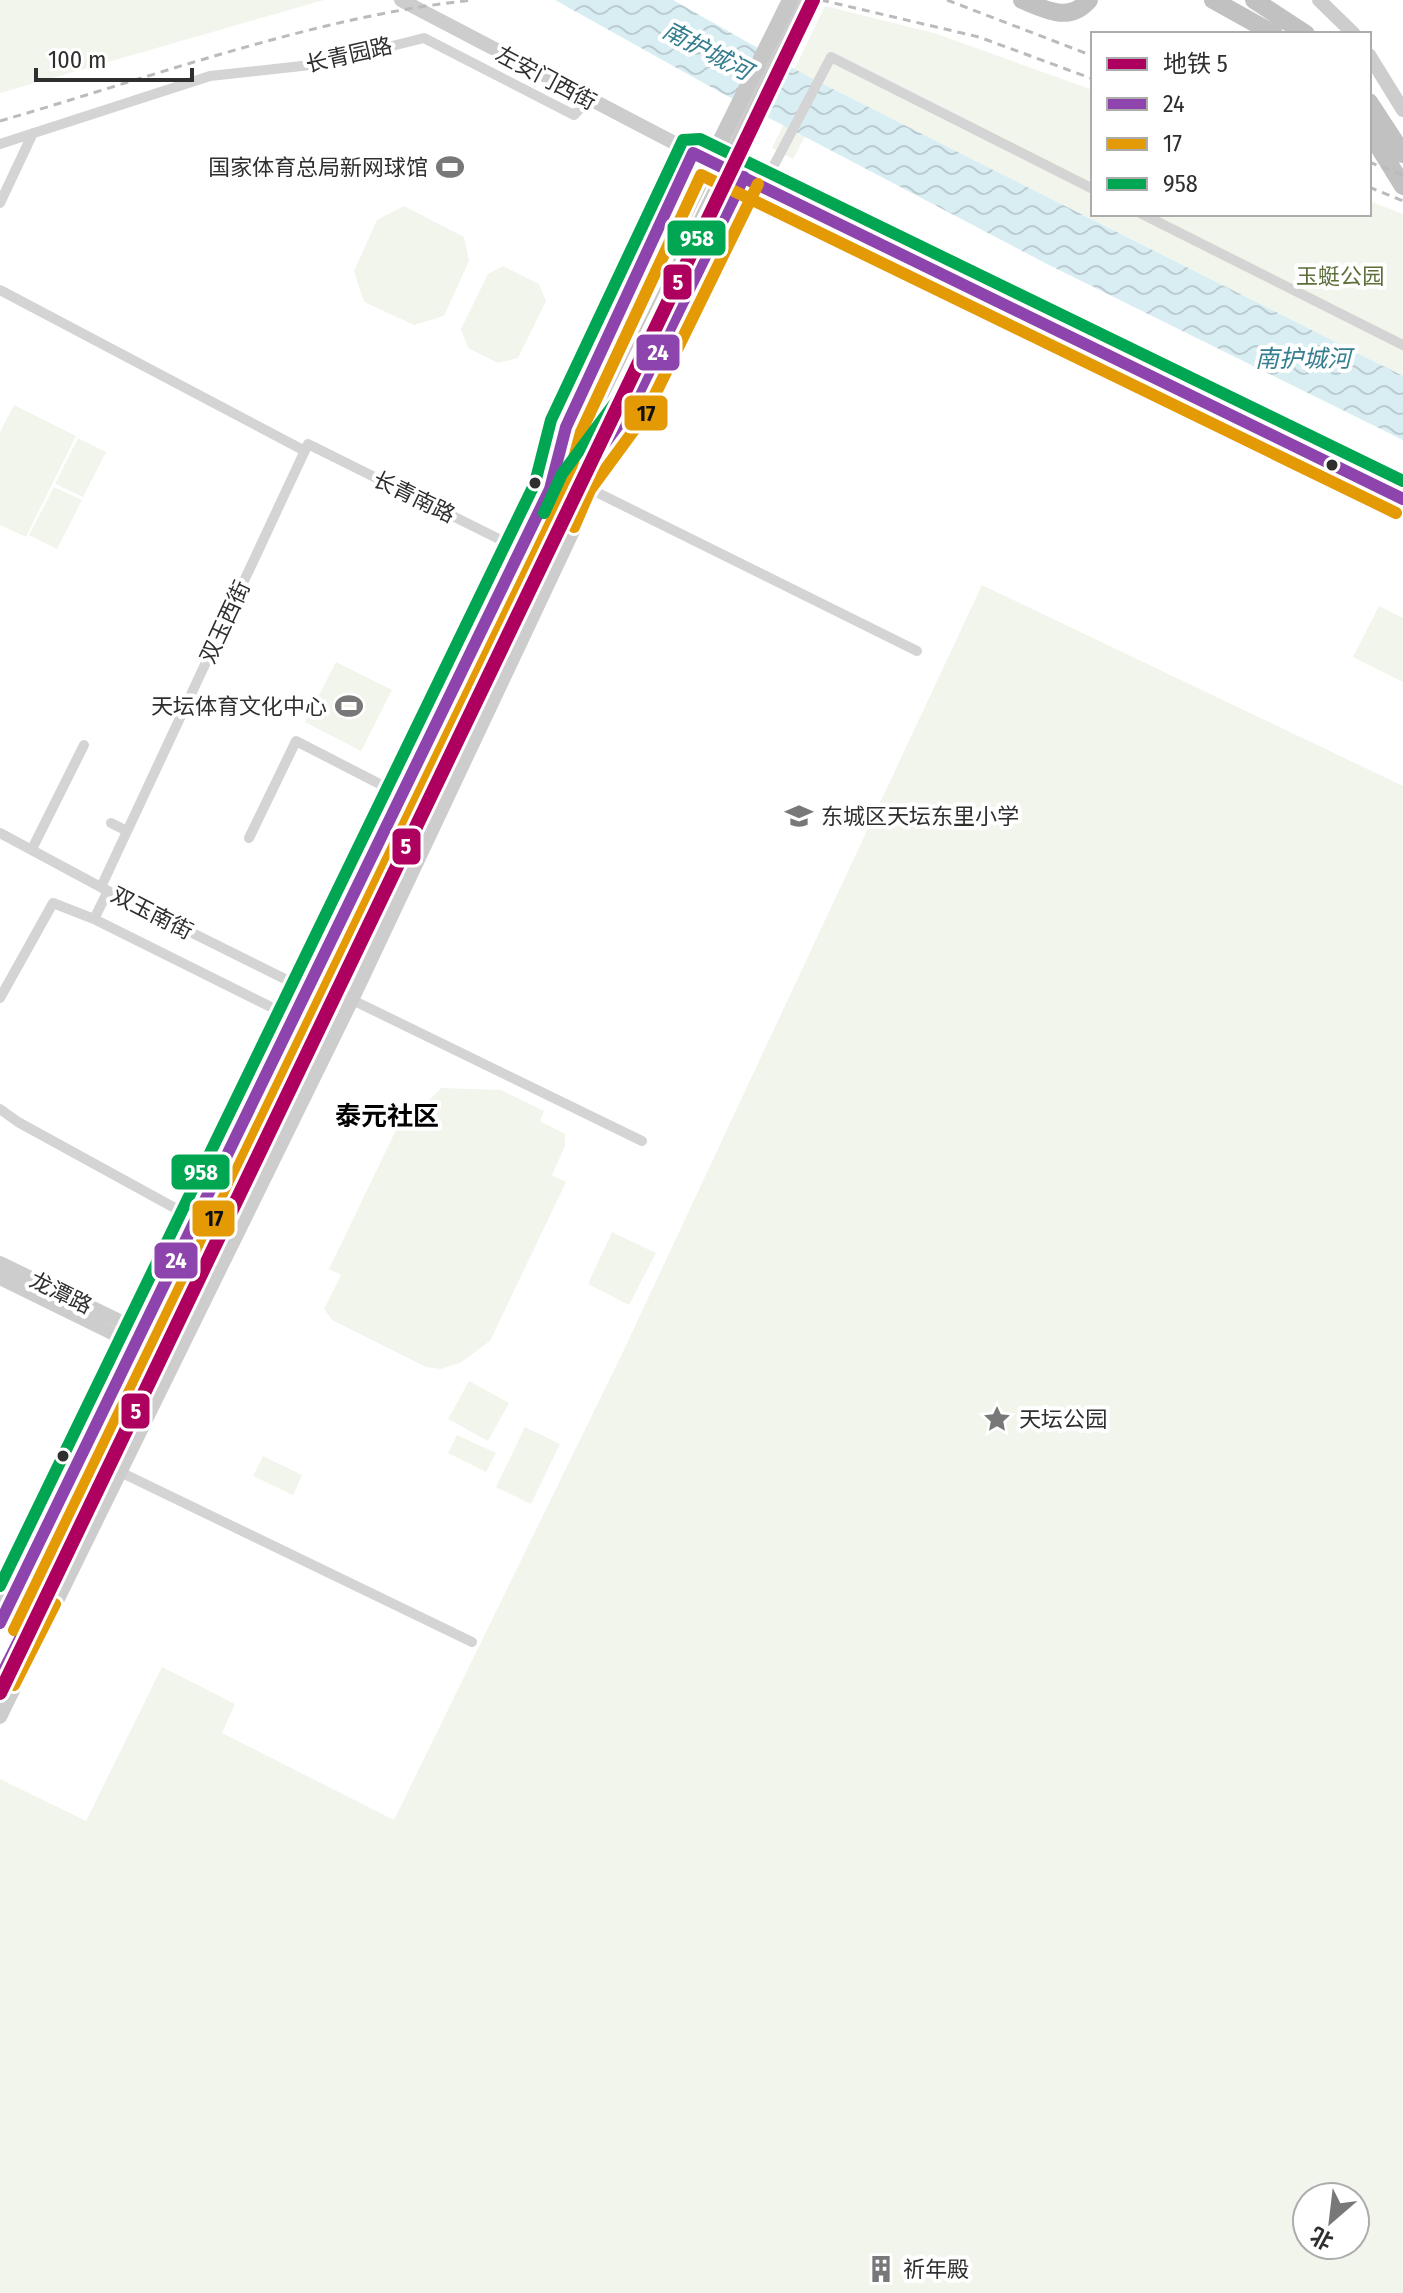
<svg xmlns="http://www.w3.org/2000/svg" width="1403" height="2293" viewBox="0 0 1403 2293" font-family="'Fira Sans Condensed','Noto Sans SC',sans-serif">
<defs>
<pattern id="water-waves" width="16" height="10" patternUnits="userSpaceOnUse" patternTransform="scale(2)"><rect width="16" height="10" fill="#d8eef3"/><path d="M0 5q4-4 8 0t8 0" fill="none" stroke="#baccd1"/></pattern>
</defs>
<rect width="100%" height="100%" fill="#fff"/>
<path fill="#f2f5ec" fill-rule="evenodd" d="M 0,0 L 324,0 L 0,93 Z
M 825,6 L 934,33 L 1093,90 L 1093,214 L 1369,214 L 1369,201 L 1403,214 L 1403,376 L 831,88 L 793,159 L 772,148 L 807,77 L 794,70 Z
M 404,206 L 464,237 L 469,261 L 444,316 L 414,325 L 364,302 L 354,271 L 377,220 Z
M 503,266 L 539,284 L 546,301 L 518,358 L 498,363 L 468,348 L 461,329 L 488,274 Z
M 14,405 L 76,436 L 26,537 L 0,525 L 0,432 Z
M 78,438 L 106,452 L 83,497 L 55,484 Z
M 54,487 L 82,500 L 57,549 L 29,535 Z
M 982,585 L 1403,786 L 1403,2293 L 0,2293 L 0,1779 L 86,1821 L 162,1667 L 235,1704 L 222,1733 L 394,1820 L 621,1356 ZM 1307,2197 L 1355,2197 L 1355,2245 L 1307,2245 Z
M 1379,606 L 1403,618 L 1403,682 L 1353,657 Z
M 336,662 L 392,690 L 361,751 L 305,722 Z
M 441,1088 L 501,1090 L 544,1111 L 540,1121 L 565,1134 L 565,1146 L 552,1175 L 566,1182 L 490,1341 L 460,1363 L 441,1369 L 426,1367 L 332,1320 L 324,1309 L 341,1275 L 329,1269 L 410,1101 L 423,1107 Z
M 612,1232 L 656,1253 L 629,1305 L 588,1284 Z
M 469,1381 L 509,1403 L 488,1441 L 448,1419 Z
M 525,1427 L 560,1444 L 531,1504 L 496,1487 Z
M 457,1435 L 496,1453 L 486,1472 L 448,1453 Z
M 263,1456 L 302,1475 L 293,1495 L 253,1476 Z"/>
<path fill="url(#water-waves)" d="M 555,0 L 673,0 L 807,76 L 1403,376 L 1403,440 L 1047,264 L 718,91 Z"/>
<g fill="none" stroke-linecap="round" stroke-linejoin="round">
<path stroke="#d4d4d4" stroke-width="10" d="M 0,144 L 210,76 L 320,64 L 424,38 L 574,115 L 588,100
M 763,186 L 831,57 L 1093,189
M 0,203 L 33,133
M 1142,214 L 1403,345
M 0,290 L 305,451
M 576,482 L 917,651
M 111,823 L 127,831
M 0,833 L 108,891 L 305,989
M 249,838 L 296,741 L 403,796
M 32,849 L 84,745
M 101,887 L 308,444 L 517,548
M 94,919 L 289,1016
M 336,992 L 642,1141
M 0,998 L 53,903 L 94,919 L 108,891
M 0,1109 L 18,1122 L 193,1218
M 114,1469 L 472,1642"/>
<path stroke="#cdcdcd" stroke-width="14" d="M 401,0 L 682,147 L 1403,499
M 1319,0 L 1354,34
M 1369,55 L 1403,110
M 718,165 L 802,0
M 627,414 L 744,177
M 563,436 L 693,153
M 587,468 L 615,430
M 498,576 L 566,427
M 0,1263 L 165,1343
M 0,1278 L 159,1356
M 0,1597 L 355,872
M 0,1717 L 352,1000 L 631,408"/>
<path stroke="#c7c7c7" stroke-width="16" d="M 0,1623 L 531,525 L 790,0
M 0,1678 C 280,1124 531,555 811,0"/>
<path stroke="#c1c1c1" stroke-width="18" d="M 1022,0 C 1046,10 1069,23 1089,0
M 1213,0 L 1274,34
M 1254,0 L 1306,34
M 1369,102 L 1403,154
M 1369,131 L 1403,186"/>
<path stroke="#bbb" stroke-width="3" stroke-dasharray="8 6" stroke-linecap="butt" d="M 821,0 L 979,37 L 1093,79
M 947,0 L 1093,56
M 0,121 C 149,78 320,15 474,0
M 1369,162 L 1403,175
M 1369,187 L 1403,201"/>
<g stroke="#fff" stroke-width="18">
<path id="bus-1" d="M 559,520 L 576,482 L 631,408 L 744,177
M 0,1623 L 550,489 L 566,427 L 693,153 L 1403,499
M 0,1678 L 41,1597"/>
</g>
<g stroke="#fff" stroke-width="18">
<path id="bus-2" d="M 574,527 L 590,490 L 645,415 L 758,184
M 14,1630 L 564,496 L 581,432 L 701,175 L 1396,513
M 14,1685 L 55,1604"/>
</g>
<g stroke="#fff" stroke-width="18">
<path id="bus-3" d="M 544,513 L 562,474 L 617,400 L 730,170
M 0,1586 L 535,483 L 551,420 L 683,140 L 700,139 L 1403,481"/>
</g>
<use href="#bus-1" stroke="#8e44ad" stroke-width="12"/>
<use href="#bus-2" stroke="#e39a05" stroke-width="12"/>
<use href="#bus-3" stroke="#00a651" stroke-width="12"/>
<g stroke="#fff" stroke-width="20">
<path id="metro-1" d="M 0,1693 L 813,0"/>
</g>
<use href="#metro-1" stroke="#ae005f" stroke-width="14"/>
</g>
<defs>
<g id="stadium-bare" transform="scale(2.16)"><path d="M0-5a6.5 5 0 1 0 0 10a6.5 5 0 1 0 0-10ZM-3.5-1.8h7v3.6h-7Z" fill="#787878" stroke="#fff" stroke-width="2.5" paint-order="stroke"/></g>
<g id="school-bare" transform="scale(2.16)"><path d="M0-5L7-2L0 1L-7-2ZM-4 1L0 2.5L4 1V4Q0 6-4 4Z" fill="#787878" stroke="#fff" stroke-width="2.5" paint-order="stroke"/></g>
<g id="sight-bare" transform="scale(2.16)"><path d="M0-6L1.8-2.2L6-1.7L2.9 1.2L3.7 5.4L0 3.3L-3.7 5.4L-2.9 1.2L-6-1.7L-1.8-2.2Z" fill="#787878" stroke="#fff" stroke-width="2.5" paint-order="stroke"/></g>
<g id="building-bare" transform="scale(2.16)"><path d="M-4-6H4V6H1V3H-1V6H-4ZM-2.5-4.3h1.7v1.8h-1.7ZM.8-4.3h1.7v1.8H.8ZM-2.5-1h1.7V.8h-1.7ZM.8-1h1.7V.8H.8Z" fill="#787878" stroke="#fff" stroke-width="2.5" paint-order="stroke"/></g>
</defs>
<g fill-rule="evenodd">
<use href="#stadium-bare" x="450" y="167"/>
<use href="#stadium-bare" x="349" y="706"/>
<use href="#school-bare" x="799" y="816"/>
<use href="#sight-bare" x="997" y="1419"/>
<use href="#building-bare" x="881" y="2269"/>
</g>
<g fill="#2f2f2f" stroke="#fff" stroke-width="3">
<circle cx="1332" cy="465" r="7"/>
<circle cx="535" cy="483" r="7"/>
<circle cx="63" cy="1456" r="7"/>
</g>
<g text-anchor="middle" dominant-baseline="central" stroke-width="8" stroke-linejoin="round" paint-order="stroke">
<g font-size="22" fill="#2f2f2f" stroke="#fff">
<text transform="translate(349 55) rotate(-13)">长青园路</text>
<text transform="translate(546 78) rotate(28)">左安门西街</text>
<text transform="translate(414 497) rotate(26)">长青南路</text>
<text transform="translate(225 622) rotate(-65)">双玉西街</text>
<text transform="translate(152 913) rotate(27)">双玉南街</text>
<text transform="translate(61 1293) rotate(26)">龙潭路</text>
</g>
<g font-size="22" fill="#2f2f2f" stroke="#fff" text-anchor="start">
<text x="428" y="167" text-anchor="end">国家体育总局新网球馆</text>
<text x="327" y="706" text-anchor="end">天坛体育文化中心</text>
<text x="821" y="816">东城区天坛东里小学</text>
<text x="1019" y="1419">天坛公园</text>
<text x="903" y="2269">祈年殿</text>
</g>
<g font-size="22" fill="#5c6e39" stroke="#fff">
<text x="1340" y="276">玉蜓公园</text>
</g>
<g font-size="24" font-style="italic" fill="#357e8f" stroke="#fff">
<text transform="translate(707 51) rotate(28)">南护城河</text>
<text x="1303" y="359">南护城河</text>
</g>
<g font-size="26" font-weight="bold" fill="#000" stroke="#fff">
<text x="387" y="1116">泰元社区</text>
</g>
</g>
<g stroke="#fff" stroke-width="3">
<rect x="666" y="219" width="61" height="38" rx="8" fill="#00a651"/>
<rect x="662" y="263" width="31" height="38" rx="8" fill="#ae005f"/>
<rect x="635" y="333" width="46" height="39" rx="8" fill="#8e44ad"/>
<rect x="623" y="394" width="46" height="38" rx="8" fill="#e39a05"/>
<rect x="391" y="827" width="31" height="39" rx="8" fill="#ae005f"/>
<rect x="170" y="1153" width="61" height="38" rx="8" fill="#00a651"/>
<rect x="191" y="1199" width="45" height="39" rx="8" fill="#e39a05"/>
<rect x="153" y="1241" width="46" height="39" rx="8" fill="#8e44ad"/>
<rect x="120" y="1392" width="31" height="38" rx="8" fill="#ae005f"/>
</g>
<g font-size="22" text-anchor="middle" font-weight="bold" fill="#fff">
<text x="697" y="246">958</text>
<text x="678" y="290">5</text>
<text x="658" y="360">24</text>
<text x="406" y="854">5</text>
<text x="201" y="1180">958</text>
<text x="176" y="1268">24</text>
<text x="136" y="1419">5</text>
</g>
<g font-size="22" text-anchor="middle" font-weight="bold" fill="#111">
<text x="646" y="421">17</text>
<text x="214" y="1226">17</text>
</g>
<rect x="1091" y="32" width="280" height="184" fill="#ffffff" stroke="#acacac" stroke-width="2"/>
<rect x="1107" y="58" width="40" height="12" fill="#ae005f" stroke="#acacac" stroke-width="2"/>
<text x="1163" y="72" font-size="24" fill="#2f2f2f">地铁 5</text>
<rect x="1107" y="98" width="40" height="12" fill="#8e44ad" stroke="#acacac" stroke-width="2"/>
<text x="1163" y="112" font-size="24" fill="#2f2f2f">24</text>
<rect x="1107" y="138" width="40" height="12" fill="#e39a05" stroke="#acacac" stroke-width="2"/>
<text x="1163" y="152" font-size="24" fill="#2f2f2f">17</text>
<rect x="1107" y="178" width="40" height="12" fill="#00a651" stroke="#acacac" stroke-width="2"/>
<text x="1163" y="192" font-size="24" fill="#2f2f2f">958</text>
<g transform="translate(1331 2221) rotate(208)"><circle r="38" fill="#ffffff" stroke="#acacac" stroke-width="2"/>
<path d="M0-6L14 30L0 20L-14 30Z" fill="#787878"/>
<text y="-12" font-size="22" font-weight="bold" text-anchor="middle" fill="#2f2f2f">北</text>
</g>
<path d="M36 68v12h156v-12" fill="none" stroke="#2f2f2f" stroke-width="4"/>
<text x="48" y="68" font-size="24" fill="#2f2f2f" stroke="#ffffff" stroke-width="6" paint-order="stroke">100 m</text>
</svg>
